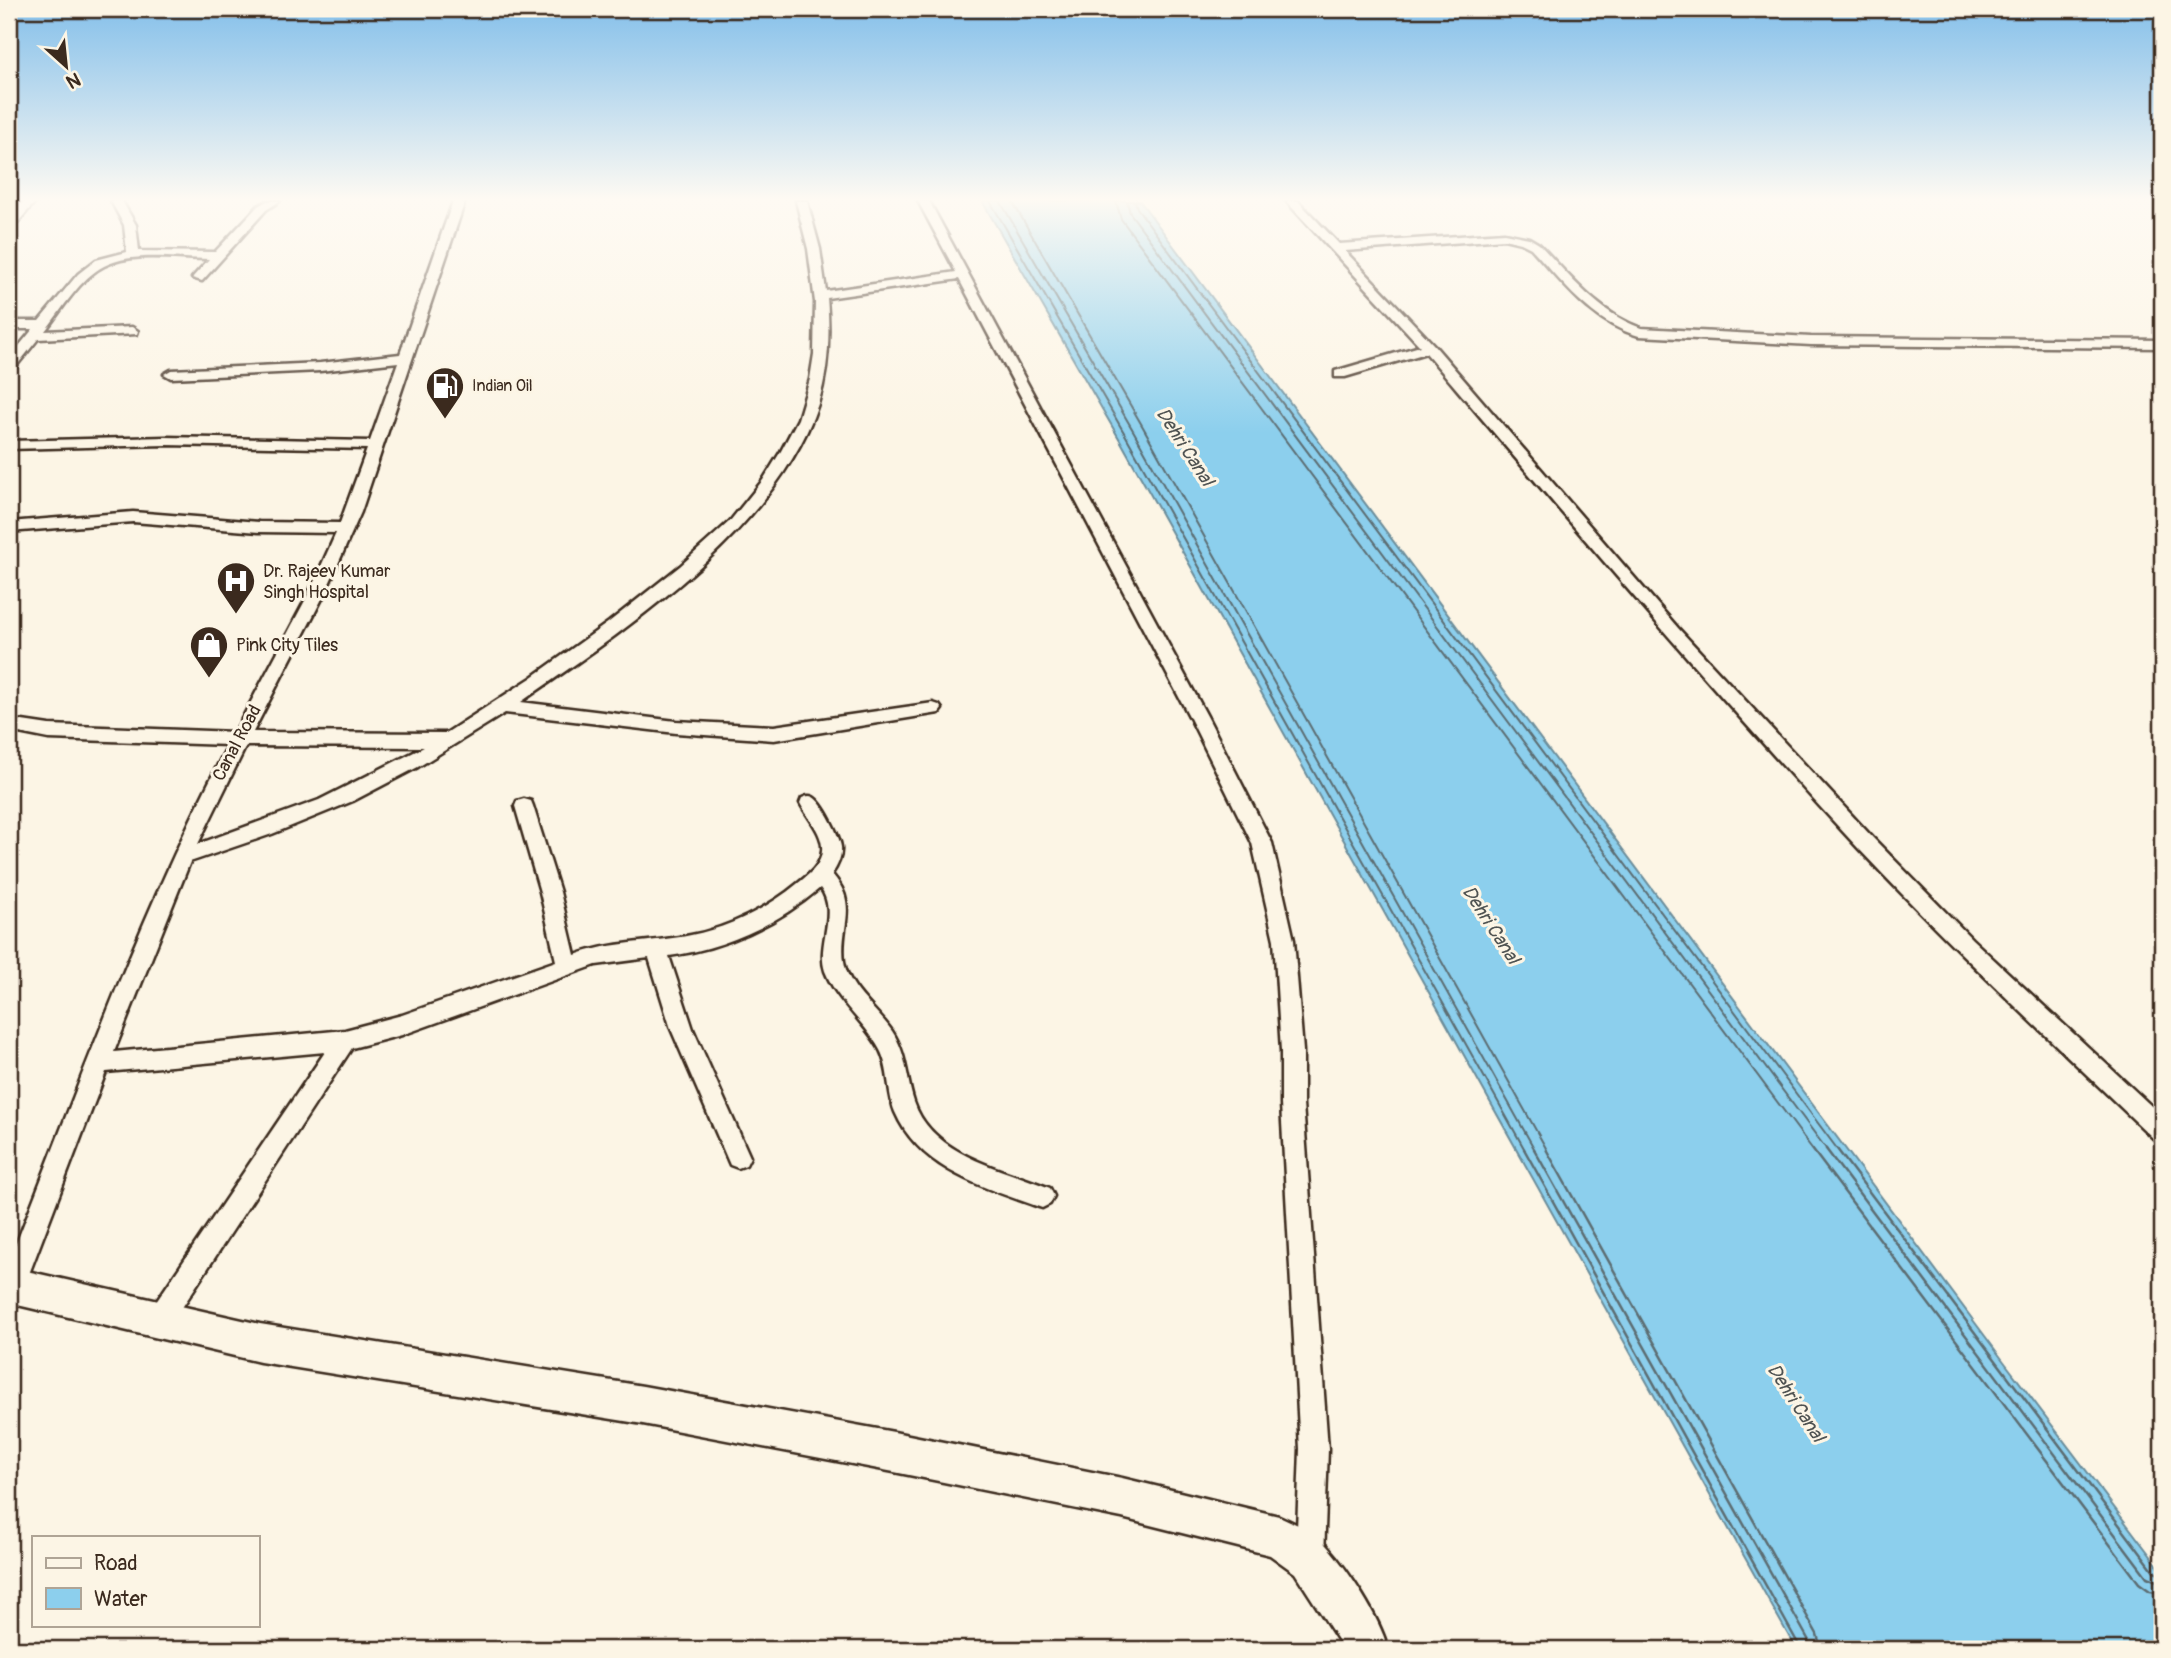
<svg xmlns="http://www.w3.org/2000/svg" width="2171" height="1658" viewBox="0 0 2171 1658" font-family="Pangolin,sans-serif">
<rect width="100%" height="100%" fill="#fcf5e5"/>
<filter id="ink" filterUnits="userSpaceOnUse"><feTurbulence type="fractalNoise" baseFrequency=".0143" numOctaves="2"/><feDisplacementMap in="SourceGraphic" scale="14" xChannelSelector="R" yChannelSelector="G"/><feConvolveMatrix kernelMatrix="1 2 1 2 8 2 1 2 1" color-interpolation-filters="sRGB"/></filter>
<g filter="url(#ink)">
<path fill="#8ccfed" stroke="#6c8d9a" stroke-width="2" d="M 982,201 L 1140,201 L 2005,1363 L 2162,1571 L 2162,1649 L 1796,1649 L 1120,440 Z"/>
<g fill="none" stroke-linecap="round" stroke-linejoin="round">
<path stroke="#5b6c71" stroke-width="2" d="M 990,201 L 1126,436 L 1525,1150
M 1000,201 L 1134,432 L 1535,1150
M 1012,201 L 1143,427 L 1547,1150
M 1116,201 L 1121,219 L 1813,1150
M 1127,201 L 1130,213 L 1827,1150
M 1135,201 L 1137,208 L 1838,1150"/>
<path stroke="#5b6c71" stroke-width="2.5" d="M 1524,1149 L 1801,1649
M 1534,1149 L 1808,1639 L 1810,1649
M 1546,1149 L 1817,1634 L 1821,1649
M 1812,1149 L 2139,1583 L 2150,1591 L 2162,1593
M 1826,1149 L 2147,1577 L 2162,1583
M 1837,1149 L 2154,1571 L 2162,1574"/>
<g stroke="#3b2a1e" stroke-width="5">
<path id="minor" d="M 24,201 L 36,201 L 13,228 L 9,229 L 9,219 Z
M 111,201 L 122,201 L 136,225 L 139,251 L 215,252 L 258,206 L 267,201 L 280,201 L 266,210 L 202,281 L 192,278 L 209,259 C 176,259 134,251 104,266 C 80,278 62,310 45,331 L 132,327 L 138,331 L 137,334 L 38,339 L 14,369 L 9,370 L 9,358 L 33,329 L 9,329 L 9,321 L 39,321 L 78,274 L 96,260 L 127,252 L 124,225 Z
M 453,201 L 465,201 L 361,512 L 325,593 L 253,732 L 446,733 L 531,678 L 609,622 L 680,566 L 730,521 L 763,480 L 781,451 L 798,419 L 810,379 L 814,354 L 815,302 L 808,249 L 796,201 L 807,201 L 820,249 L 826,291 L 956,272 L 918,201 L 929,201 L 1207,716 L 1272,843 L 1294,940 L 1303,1051 L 1303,1104 L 1328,1449 L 1324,1557 L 1320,1567 L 1310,1571 L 1300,1567 L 1296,1557 L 1300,1449 L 1281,1104 L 1281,1051 L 1274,940 L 1252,843 L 1189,716 L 959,279 L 827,298 C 830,333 829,370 818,404 C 776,530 626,629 521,702 L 676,721 L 774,726 L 933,703 L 939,705 L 942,709 L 939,713 L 774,740 L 676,733 L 505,713 L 418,767 L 353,801 L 272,834 L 190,862 L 114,1052 L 345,1030 L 402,1015 L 556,961 L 540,892 L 515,806 L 517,801 L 524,799 L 531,801 L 533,806 L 560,892 L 575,955 C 613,941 652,943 691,935 C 728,928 768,908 797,884 C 807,876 821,866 822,851 C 824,834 807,817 800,803 L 802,798 C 807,796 809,795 813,797 C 823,802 840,837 841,847 C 842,857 837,867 832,874 C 860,906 839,926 844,961 C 848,989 877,1009 892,1031 C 907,1054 906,1077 914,1102 C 932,1156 1004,1169 1050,1188 L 1054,1196 L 1050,1204 L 1042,1208 C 987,1188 920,1171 895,1112 C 887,1092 890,1069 880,1050 C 865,1022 837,1002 825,971 C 816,944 839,912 820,888 C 778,924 724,949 669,956 L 693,1029 L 750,1157 L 746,1165 L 738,1168 L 730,1165 L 671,1029 L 649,958 L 596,965 L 402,1035 L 352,1048 L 168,1329 L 159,1333 L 150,1329 L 146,1320 L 150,1311 L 325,1052 L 106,1072 L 21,1295 L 9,1297 L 9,1262 C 78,1088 141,911 228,745 L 49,739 L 9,731 L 9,719 L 49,725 L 235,732 L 309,593 L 336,533 L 259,532 L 133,522 L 9,532 L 9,522 L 133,512 L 259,522 L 340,523 L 367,449 L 166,445 L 9,449 L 9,441 L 166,437 L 370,441 L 398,362 L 320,371 L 171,378 L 164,374 L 171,370 L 320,363 L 400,354 ZM 246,746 L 424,747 L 319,800 L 198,844 Z
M 1286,201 L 1298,201 L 1339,244 L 1504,233 L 1529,238 L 1539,244 C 1570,276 1597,312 1641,328 L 1811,337 L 2162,340 L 2162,348 L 1811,345 L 1639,336 C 1592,323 1563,283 1531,248 L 1521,243 L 1504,239 L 1345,251 L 1434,345 L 1678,628 L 1873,838 L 1972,939 L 2162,1116 L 2162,1142 L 2154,1139 C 2054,1043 1953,949 1858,848 C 1709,687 1568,520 1426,353 L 1345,377 L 1335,377 L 1335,371 L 1420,346 Z"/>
</g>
<g stroke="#3b2a1e" stroke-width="5">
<path id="secondary" d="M 9,1267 L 260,1324 L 643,1386 L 894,1432 L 1122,1478 L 1279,1516 C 1294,1523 1315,1532 1326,1545 C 1349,1571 1379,1616 1388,1649 L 1344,1649 L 1295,1573 L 1270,1555 L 1122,1518 L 894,1472 L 643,1424 L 260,1362 L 9,1303 Z"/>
</g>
<use href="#minor" fill="#fcf5e5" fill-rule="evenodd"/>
<use href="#secondary" fill="#fcf5e5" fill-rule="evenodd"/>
</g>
</g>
<linearGradient id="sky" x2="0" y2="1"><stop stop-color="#83bfea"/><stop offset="0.46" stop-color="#fefaf3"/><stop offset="1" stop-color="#fefaf3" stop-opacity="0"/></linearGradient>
<rect width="2171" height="433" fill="url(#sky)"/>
<defs>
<g id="fuel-pin" transform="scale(2.0125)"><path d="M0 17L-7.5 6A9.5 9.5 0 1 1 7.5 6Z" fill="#3b2a1e" stroke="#fcf5e5"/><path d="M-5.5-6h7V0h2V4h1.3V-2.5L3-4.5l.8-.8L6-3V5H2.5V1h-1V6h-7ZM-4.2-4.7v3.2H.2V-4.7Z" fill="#fff"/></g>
<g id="hospital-pin" transform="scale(2.0125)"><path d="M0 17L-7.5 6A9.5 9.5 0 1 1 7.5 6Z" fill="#3b2a1e" stroke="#fcf5e5"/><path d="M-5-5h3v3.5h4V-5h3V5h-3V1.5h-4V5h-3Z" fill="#fff"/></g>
<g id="shop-pin" transform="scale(2.0125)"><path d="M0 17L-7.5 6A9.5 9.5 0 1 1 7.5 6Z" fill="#3b2a1e" stroke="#fcf5e5"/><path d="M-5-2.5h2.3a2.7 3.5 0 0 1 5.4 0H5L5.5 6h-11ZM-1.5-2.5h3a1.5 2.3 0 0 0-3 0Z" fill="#fff"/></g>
</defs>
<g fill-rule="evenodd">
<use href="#fuel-pin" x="445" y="386"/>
<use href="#hospital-pin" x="236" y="581"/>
<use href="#shop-pin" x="209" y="645"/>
</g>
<g text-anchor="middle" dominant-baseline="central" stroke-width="6" stroke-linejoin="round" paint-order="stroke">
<g font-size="16" fill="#3b2a1e" stroke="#fcf5e5" text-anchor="start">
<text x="472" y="386">Indian Oil</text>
</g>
<g font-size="18" fill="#3b2a1e" stroke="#fcf5e5" text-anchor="start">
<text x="263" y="571">Dr. Rajeev Kumar<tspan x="263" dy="21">Singh Hospital</tspan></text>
<text x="236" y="645">Pink City Tiles</text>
</g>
<g font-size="18" fill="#3b2a1e" stroke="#fcf5e5">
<text transform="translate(237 743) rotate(-62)">Canal Road</text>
</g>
<g font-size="19" font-style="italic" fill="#4f5352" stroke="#fcf5e5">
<text transform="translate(1185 447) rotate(57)">Dehri Canal</text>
<text transform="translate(1491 925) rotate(57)">Dehri Canal</text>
<text transform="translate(1796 1403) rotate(57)">Dehri Canal</text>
</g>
</g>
<rect width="2171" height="1658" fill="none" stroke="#fcf5e5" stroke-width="35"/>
<rect x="18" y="18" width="2136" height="1623" fill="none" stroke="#3b2a1e" stroke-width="2.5" filter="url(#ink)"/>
<rect x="32" y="1536" width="228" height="91" fill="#fcf5e5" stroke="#afa495" stroke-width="2"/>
<rect x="46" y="1558" width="35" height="10" fill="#fcf5e5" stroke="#afa495" stroke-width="2"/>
<text x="94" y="1570" font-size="21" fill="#3b2a1e">Road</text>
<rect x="46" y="1588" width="35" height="21" fill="#8ccfed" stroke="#afa495" stroke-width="2"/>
<text x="94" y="1606" font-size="21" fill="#3b2a1e">Water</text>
<g transform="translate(66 66) rotate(153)" stroke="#fcf5e5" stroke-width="5" paint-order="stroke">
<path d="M0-5L12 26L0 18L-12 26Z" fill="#3b2a1e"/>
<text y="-10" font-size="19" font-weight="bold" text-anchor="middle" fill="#3b2a1e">N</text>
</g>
</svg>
